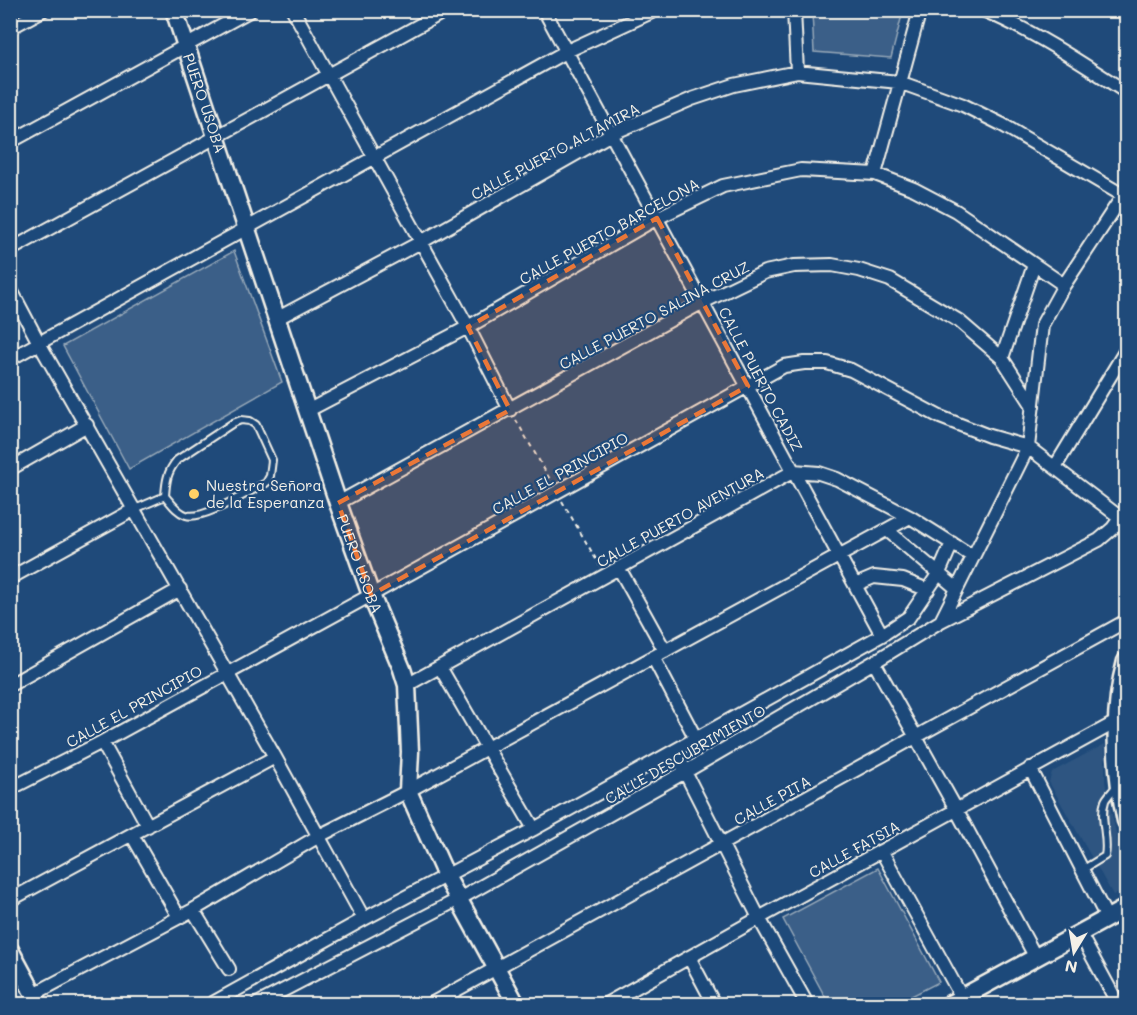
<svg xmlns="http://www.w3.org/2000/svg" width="1137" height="1015" viewBox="0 0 1137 1015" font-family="Mali,sans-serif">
<rect width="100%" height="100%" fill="#1f4a7a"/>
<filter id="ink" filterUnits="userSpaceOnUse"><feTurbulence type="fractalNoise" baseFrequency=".0167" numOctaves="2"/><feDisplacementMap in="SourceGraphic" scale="12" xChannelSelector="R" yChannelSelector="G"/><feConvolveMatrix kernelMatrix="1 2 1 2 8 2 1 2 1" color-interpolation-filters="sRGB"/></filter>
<g filter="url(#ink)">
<path fill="#2d5581" d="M 1105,744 L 1105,782 L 1119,847 L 1126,865 L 1126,889 L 1113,895 L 1049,782 L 1052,772 Z"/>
<path fill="#3a5f88" stroke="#97a8b8" stroke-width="1.5" d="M 812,11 L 903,11 L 891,58 L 814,52 Z
M 234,251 L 282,382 L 129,469 L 63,346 Z
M 878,868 L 939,982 L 896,1004 L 829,1004 L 783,919 Z"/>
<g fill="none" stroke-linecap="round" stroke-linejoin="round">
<g stroke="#f4f1e8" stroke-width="10">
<path id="lane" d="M 241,420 L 250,421 L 256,425 L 272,460 L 270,476 L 266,483 C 249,491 203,521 186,515 C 177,512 171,503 165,496 C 166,481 167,472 177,460 L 233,423 Z
M 135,509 L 165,496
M 1082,870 L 1105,856 C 1109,838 1099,818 1105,801 C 1107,796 1114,790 1117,785"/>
</g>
<g stroke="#f4f1e8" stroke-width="16">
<path id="street" d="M 293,10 L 468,327 L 510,410
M 544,10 L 882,635
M 794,10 L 797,72
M 983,10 C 1033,31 1080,62 1126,92
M 10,28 L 43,10
M 10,142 L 251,10
M 875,174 L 920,10
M 10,250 L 447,10
M 10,288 L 39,343 L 275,757 L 364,919
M 276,319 L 421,242 L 611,134 L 692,99 L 734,85 L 797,72 L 899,82 L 963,105 L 1001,124 L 1126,197
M 1002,358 L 1034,265
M 10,359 L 567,51 L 656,10
M 307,411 L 468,327 L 657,218 L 723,186 L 801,170 L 875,174 L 914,189 L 956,211 L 1064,285
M 1055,467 L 1126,350
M 10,469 L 87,425
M 338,503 L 703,302 L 765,272 L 794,266 L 832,265 L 859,270 L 890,280 L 959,321 L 1002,358 L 1033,406
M 887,530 L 956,588
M 619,568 L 665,651
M 10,578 L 135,509
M 855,585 L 874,577 L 903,580 L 928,590
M 941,621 L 1028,447 L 1042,325 L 1064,285 L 1126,191
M 653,657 L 696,739
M 874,662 L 956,809 L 1036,958
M 440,667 L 534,829
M 10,685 L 180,589
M 407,685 L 794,471 L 819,473 L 837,479 L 910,517 L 972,556
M 102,742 L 148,826
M 677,750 L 685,772 L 759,918 L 807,1004
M 1030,768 L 1107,918
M 10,789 L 102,742 L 371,595 L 784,366 L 804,363 L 827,363 L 851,370 L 940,417 L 989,436 L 1028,447 L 1126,522
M 132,835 L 179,917
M 882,852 L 962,998
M 10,900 L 275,757
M 193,910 L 229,969
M 1080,934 L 1118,1004
M 689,957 L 714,1004
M 34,994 L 193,910 L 319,836 L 408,791 L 910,517
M 211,1004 L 364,919 L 534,829 L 882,635 L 909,617 L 939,573 L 952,543
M 257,1004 L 459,899 L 685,772 L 874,662 L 941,621 L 1099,540 L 1113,528 L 1126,510
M 431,1004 L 1126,621
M 606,1004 L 759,918 L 1118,721"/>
</g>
<g stroke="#f4f1e8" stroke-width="21">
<g id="secondary">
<path id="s1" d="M 174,10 L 338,503 L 371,595 L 402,669 L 407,685 L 410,752 L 408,791 L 446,876 L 516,1004"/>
<path d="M 1126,661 C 1112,711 1115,771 1126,821"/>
<path d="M 10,950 L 39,1004"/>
<path d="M 950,1004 L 1126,908"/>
</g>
</g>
<path stroke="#f4f1e8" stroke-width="2" stroke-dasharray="4.5 4.5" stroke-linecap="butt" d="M 516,420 L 552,483
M 562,501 L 600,566"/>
<use href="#lane" stroke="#1f4a7a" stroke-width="6"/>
<use href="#street" stroke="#1f4a7a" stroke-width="12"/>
<use href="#secondary" stroke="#1f4a7a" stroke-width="16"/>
</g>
</g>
<path fill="#ea7738" fill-opacity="0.2" stroke="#ea7738" stroke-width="4.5" stroke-dasharray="12 8" stroke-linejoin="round" d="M 657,218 L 748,386 L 371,595 L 338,503 L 510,410 L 468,327 Z"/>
<circle fill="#ffd166" stroke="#1f4a7a" stroke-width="2" cx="194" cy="494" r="6"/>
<g text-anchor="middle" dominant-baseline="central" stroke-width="4.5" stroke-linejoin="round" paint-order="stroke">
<g font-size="15" fill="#f4f1e8" stroke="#1f4a7a">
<text stroke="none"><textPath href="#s1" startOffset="98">PUERO USOBA</textPath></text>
<text transform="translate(555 151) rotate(-28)">CALLE PUERTO ALTAMIRA</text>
<text transform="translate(609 231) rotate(-29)">CALLE PUERTO BARCELONA</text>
<text transform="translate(654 315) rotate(-28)">CALLE PUERTO SALINA CRUZ</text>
<text transform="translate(761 379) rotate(62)">CALLE PUERTO CADIZ</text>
<text transform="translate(560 473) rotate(-29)">CALLE EL PRINCIPIO</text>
<text transform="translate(680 517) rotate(-29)">CALLE PUERTO AVENTURA</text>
<text stroke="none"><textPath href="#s1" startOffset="584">PUERO USOBA</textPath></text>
<text transform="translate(134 706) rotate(-29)">CALLE EL PRINCIPIO</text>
<text transform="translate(685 754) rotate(-30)">CALLE DESCUBRIMIENTO</text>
<text transform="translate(772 800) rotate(-29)">CALLE PITA</text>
<text transform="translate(854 849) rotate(-29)">CALLE FATSIA</text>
</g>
<g font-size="15" fill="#f4f1e8" stroke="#1f4a7a" text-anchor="start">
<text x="206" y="485">Nuestra Señora<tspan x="206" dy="17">de la Esperanza</tspan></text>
</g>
</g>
<rect width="1137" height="1015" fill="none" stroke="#1f4a7a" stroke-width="36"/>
<rect x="18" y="18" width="1101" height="979" fill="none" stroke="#f4f1e8" stroke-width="2" filter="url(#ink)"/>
<g transform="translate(1074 952) rotate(191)" stroke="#1f4a7a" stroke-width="4.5" paint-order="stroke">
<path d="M0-4.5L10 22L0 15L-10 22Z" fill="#f4f1e8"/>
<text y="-9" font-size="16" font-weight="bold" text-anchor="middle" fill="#f4f1e8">N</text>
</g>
</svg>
